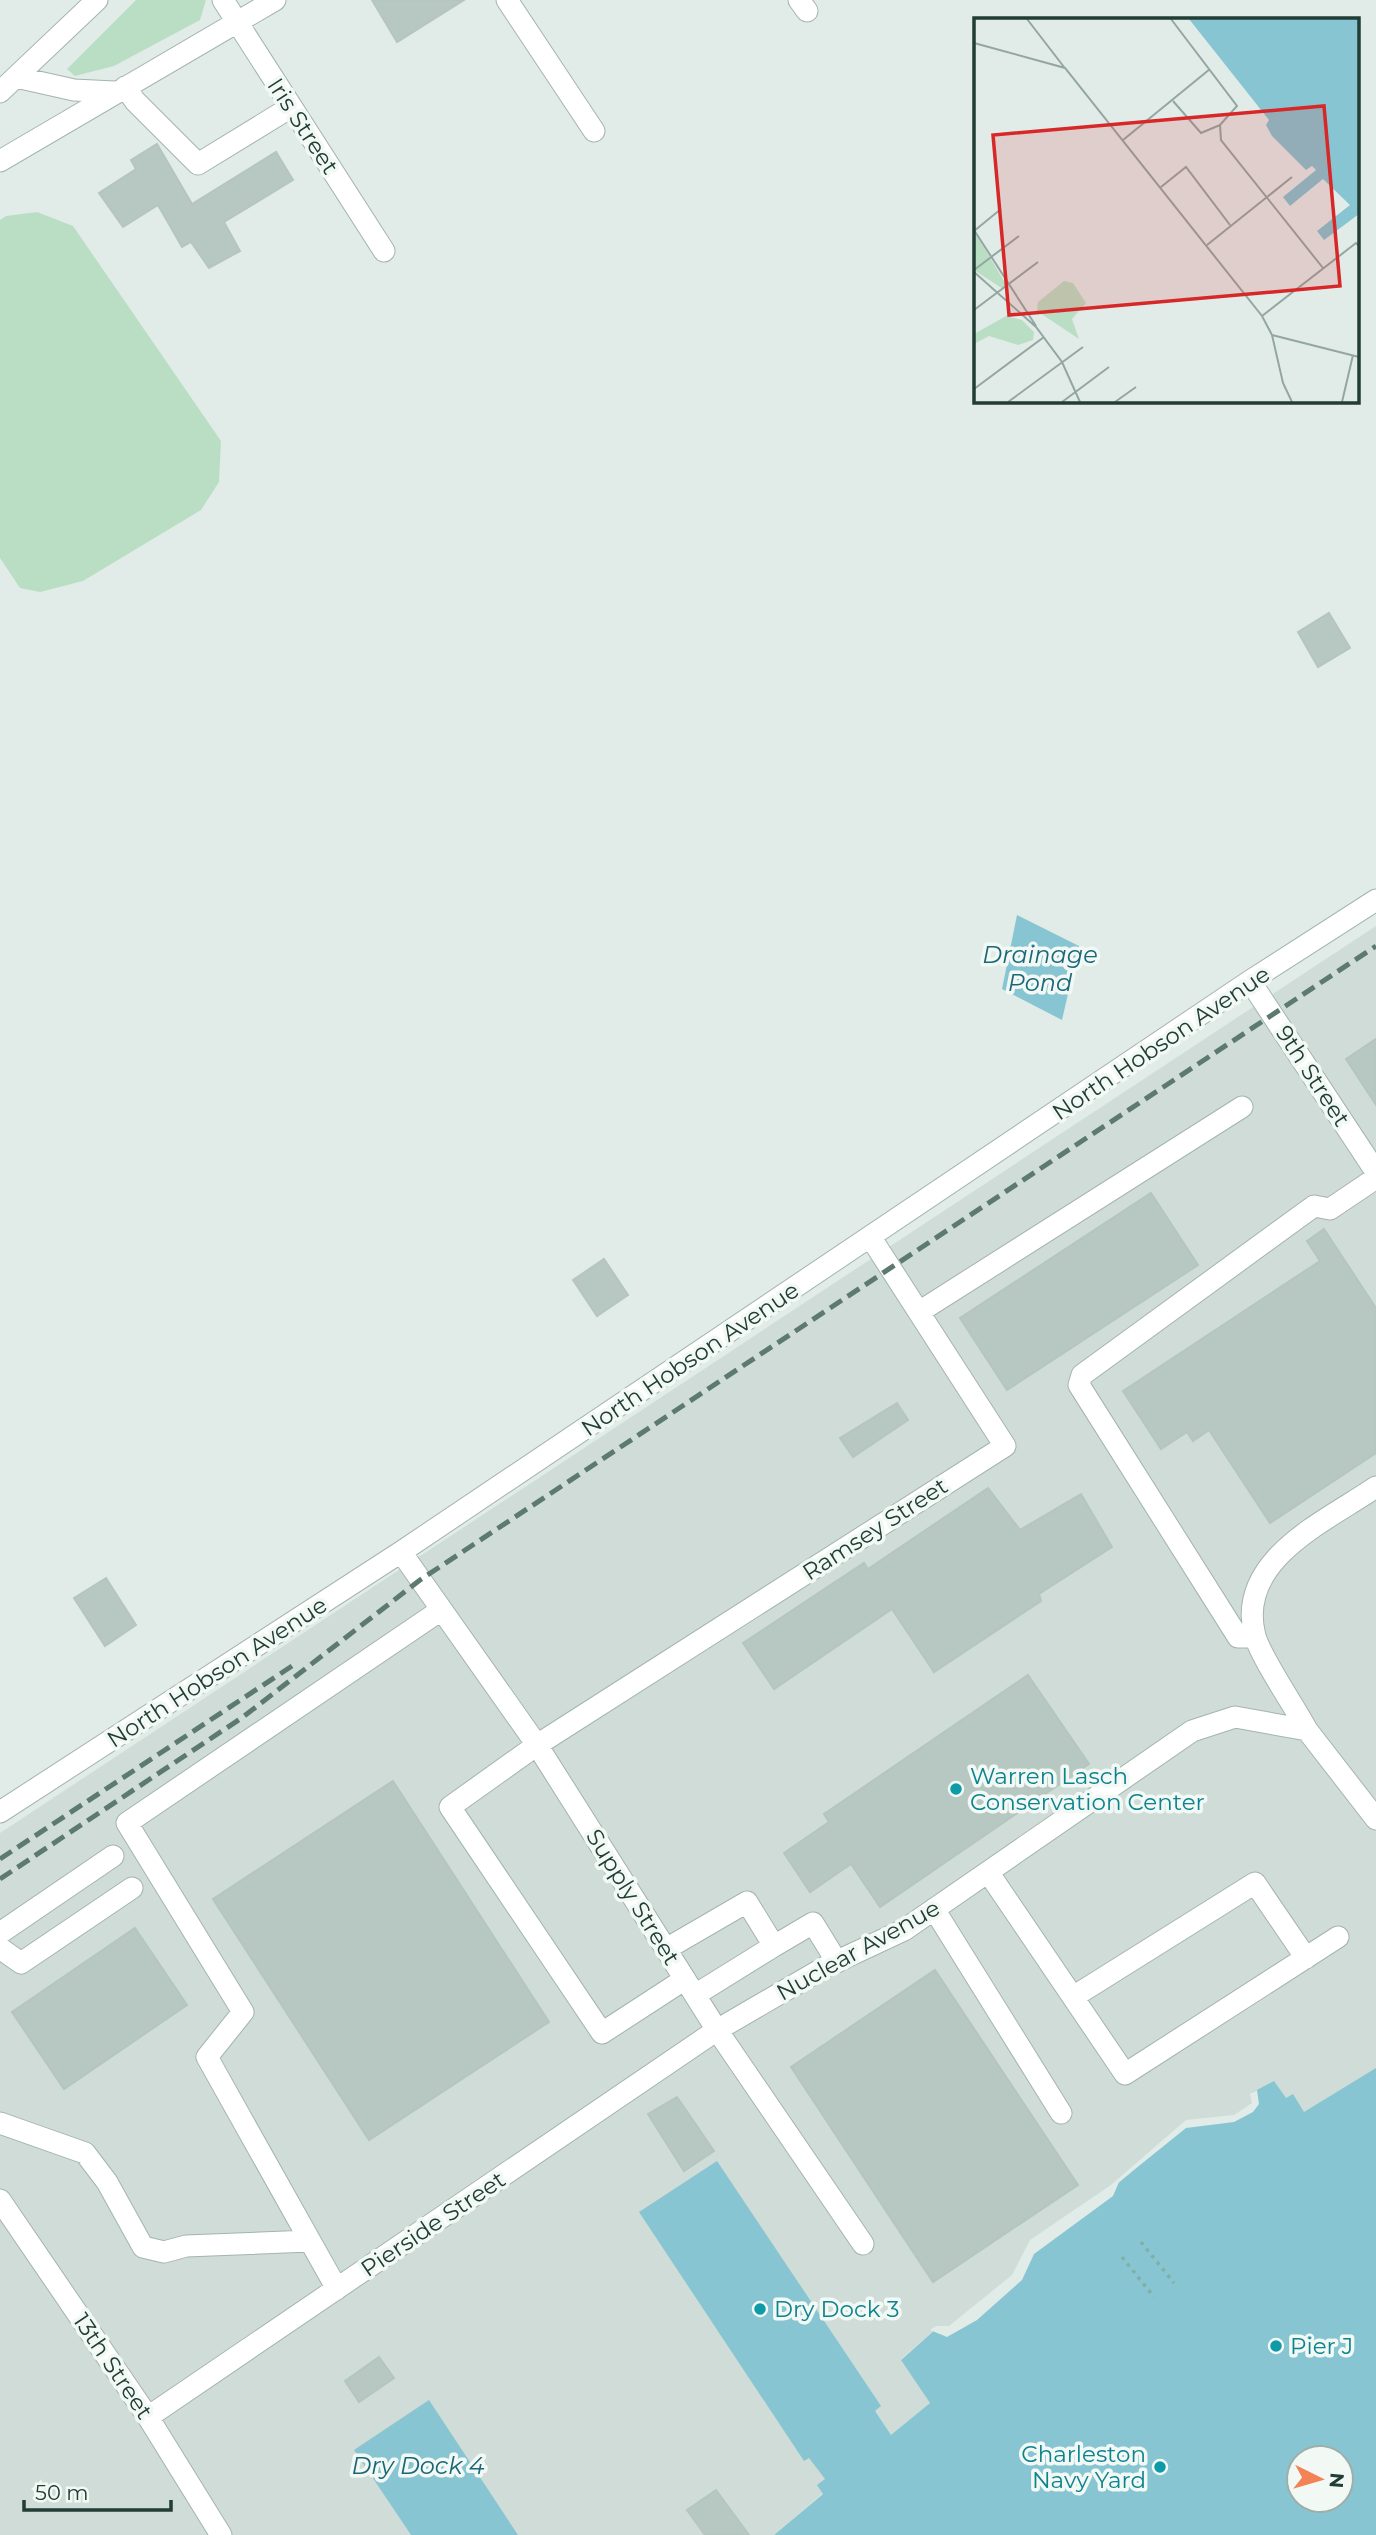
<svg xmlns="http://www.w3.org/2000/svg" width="1376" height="2535" viewBox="0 0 1376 2535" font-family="Montserrat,sans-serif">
<rect width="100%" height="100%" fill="#e1ece8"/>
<path fill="#cfdcd7" d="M 1376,926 L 1376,2150 L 1256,2105 L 1015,2277 L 950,2329 L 936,2329 L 901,2359 L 930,2403 L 891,2436 L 818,2485 L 823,2493 L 774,2535 L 518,2535 L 429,2401 L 355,2450 L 411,2535 L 0,2535 L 0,1833 Z"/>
<path fill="#badec4" d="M 136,0 L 206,0 L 200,20 L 114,66 L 75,76 L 67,69 Z
M 37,212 L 73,226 L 221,441 L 219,482 L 201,510 L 83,581 L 40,592 L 20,588 L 0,558 L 0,220 L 6,216 Z"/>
<path fill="#88c5d2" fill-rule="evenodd" d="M 1017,915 L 1079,946 L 1062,1020 L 1002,989 Z
M 1376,2068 L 1376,2535 L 774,2535 L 823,2494 L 817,2485 L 825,2479 L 809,2458 L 804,2461 L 639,2212 L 717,2161 L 881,2406 L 875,2411 L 891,2435 L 930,2403 L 901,2360 L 936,2329 L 950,2329 L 1015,2277 L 1032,2243 L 1113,2188 L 1188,2122 L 1235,2119 L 1255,2105 L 1253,2092 L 1274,2081 L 1286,2098 L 1293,2094 L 1304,2112 ZM 1299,2458 L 1341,2458 L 1341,2500 L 1299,2500 Z
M 429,2400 L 518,2535 L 411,2535 L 354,2450 Z"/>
<path fill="#e1ece8" d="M 1257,2090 L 1259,2104 L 1253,2112 L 1234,2122 L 1186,2128 L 1119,2182 L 1113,2196 L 1034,2254 L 1022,2280 L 977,2320 L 947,2337 L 930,2330 L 936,2326 L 949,2326 L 1012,2275 L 1030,2240 L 1111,2185 L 1186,2120 L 1234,2115 L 1252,2103 L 1250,2094 Z"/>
<path fill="#b7c7c1" stroke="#b4c6bf" stroke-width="2" d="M 372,0 L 464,0 L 397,42 Z
M 157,144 L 192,204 L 276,152 L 293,180 L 224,222 L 240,251 L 209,268 L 191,242 L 182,247 L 158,205 L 123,227 L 99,193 L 136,169 L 131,160 Z
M 1329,613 L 1350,648 L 1318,667 L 1298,632 Z
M 1376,1039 L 1376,1105 L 1346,1059 Z
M 1151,1193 L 1198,1265 L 1007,1390 L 960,1318 Z
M 1324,1229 L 1376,1308 L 1376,1453 L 1270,1523 L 1209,1430 L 1193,1441 L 1187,1432 L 1161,1449 L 1123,1391 L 1320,1261 L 1307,1241 Z
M 604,1259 L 628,1295 L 597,1316 L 573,1280 Z
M 897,1403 L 908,1420 L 853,1457 L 840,1438 Z
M 988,1488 L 1020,1530 L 1081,1494 L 1112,1547 L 1039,1594 L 1041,1601 L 934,1672 L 892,1609 L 774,1689 L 743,1643 L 864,1563 L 868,1569 Z
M 106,1578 L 136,1625 L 105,1646 L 74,1598 Z
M 1028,1675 L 1089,1764 L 880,1907 L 851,1864 L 810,1892 L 784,1853 L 829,1822 L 824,1814 Z
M 393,1781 L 549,2022 L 369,2140 L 213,1899 Z
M 135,1928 L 187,2005 L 64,2089 L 12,2012 Z
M 935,1970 L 1078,2185 L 933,2282 L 791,2067 Z
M 677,2097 L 714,2151 L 684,2171 L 648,2114 Z
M 379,2357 L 394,2378 L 359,2402 L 345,2381 Z
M 716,2490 L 749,2535 L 705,2535 L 687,2510 Z"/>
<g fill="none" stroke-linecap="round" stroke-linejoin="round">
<g stroke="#a4b4af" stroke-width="23">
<path id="minor" d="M 223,0 L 384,251
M 507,0 L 594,131
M 799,0 L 807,11
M 16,77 L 74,90 L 114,92
M 125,87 L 135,101 L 198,164 L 291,107
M 0,92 L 97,0
M 0,161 L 275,0
M 1250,981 L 1376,1172
M 919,1312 L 1242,1107
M 401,1552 L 537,1745 L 717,2030 L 863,2244
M 1255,1637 L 1238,1637 L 1079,1385 L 1082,1375 L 1314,1206 L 1330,1209 L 1376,1178
M 1307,1730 L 1376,1819
M 0,1812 L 401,1552 L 1250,981 L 1376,900
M 988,1872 L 1125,2074 L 1338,1937
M 934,1909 L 1061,2113
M 0,1933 L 113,1856
M 0,1948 L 21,1963 L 132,1888
M 666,1949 L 747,1902 L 774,1946 L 813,1923 L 837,1962
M 685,1979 L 602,2033 L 450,1807 L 537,1745 L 1005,1446 L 871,1238
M 695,1995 L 774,1946
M 1073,1997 L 1255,1883 L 1306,1958
M 0,2123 L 85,2153 L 107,2182 L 143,2247 L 164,2252 L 186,2246 L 310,2241
M 0,2200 L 148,2417 L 221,2535
M 337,2289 L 207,2057 L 243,2012 L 127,1823 L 441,1610
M 148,2417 L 717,2030 L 827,1966 L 904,1930 L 1192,1731 L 1235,1717 L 1307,1730 C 1295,1707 1261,1658 1255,1636 C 1235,1560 1325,1522 1376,1487"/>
</g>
<path stroke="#81b0a3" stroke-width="3.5" stroke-dasharray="3.5 5" stroke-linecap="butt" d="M 1141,2242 L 1174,2283
M 1122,2257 L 1154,2297"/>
<use href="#minor" stroke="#fff" stroke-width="21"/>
<path stroke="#5c7972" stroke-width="5" stroke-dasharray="14 7" stroke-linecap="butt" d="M 0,1859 L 295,1664
M 0,1879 L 243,1717 L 420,1580 L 1376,946"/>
</g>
<g fill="#0f9aa8" stroke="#f2f9f5" stroke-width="2.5">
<circle cx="956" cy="1789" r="7"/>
<circle cx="760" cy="2309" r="7"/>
<circle cx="1276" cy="2346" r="7"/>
<circle cx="1160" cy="2467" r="7"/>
</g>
<g text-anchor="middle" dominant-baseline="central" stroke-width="7" stroke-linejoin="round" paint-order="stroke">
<g font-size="23" fill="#213d36" stroke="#f2f9f5">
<text transform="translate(303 126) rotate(57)">Iris Street</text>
<text transform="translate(1161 1043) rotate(-34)">North Hobson Avenue</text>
<text transform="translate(1313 1076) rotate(57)">9th Street</text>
<text transform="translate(690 1359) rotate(-34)">North Hobson Avenue</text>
<text transform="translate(875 1529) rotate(-33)">Ramsey Street</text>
<text transform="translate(217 1672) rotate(-33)">North Hobson Avenue</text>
<text transform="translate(633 1897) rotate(58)">Supply Street</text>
<text transform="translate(858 1950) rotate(-29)">Nuclear Avenue</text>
<text transform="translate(433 2224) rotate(-34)">Pierside Street</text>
<text transform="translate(113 2366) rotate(56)">13th Street</text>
</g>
<g font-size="23" fill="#0d838f" stroke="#f2f9f5" text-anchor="start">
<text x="970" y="1776">Warren Lasch<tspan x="970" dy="26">Conservation Center</tspan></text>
<text x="774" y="2309">Dry Dock 3</text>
<text x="1290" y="2346">Pier J</text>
<text x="1146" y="2454" text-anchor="end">Charleston<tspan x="1146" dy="26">Navy Yard</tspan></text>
</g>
<g font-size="24" font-style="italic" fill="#1a677a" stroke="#f2f9f5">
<text x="1040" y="954">Drainage<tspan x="1040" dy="28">Pond</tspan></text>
<text x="418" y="2465">Dry Dock 4</text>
</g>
</g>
<g transform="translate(974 18)">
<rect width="385" height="385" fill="#e1ece8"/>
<path d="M 0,213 L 33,268 L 29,271 L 0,252 ZM 90,263 L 99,265 L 112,285 L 98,301 L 105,321 L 63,293 L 64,284 ZM 32,298 L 48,302 L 60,314 L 59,322 L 44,327 L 15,318 L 0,326 L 0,316 Z" fill="#badec4"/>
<path d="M 215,1 L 385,1 L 385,196 L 350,222 L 343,213 L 376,187 L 349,161 L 316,188 L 309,179 L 342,152 L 338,148 L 332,152 L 298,118 L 292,107 L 295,102 Z" fill="#88c5d2"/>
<path fill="none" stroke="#94a6a1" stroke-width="2" d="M 53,1 L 90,49M 197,1 L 263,88 L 246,107M 0,25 L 91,50 L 288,298 L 298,317 L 309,365 L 318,384M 199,83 L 227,115 L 246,107 L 247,122 L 349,250M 149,122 L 236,51M 187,169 L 212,149 L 256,207M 0,212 L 62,308M 0,213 L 27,191M 233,227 L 318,159M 0,252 L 45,218M 0,254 L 62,309 L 88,344 L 106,384M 0,292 L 64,244M 288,298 L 382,225 L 385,228M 298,317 L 385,339M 0,371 L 70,319M 34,384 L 109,329M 88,384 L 135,349M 141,384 L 162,369M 368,384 L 379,337"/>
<path fill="#d62828" fill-opacity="0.15" stroke="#d62828" stroke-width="3.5" d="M 350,88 L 366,268 L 35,297 L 19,117 Z"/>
<rect width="385" height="385" fill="none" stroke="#213d36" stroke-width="3.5"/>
</g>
<g transform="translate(1320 2479) rotate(95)"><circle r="33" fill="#f2f9f5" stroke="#9eaea9" stroke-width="2"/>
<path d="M0-5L12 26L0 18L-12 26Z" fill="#f48257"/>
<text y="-10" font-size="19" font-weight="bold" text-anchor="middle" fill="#213d36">N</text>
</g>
<path d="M24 2500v10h147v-10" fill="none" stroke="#213d36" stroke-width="3.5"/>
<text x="35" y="2500" font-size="21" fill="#213d36" stroke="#f2f9f5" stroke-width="5" paint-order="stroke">50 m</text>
</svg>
